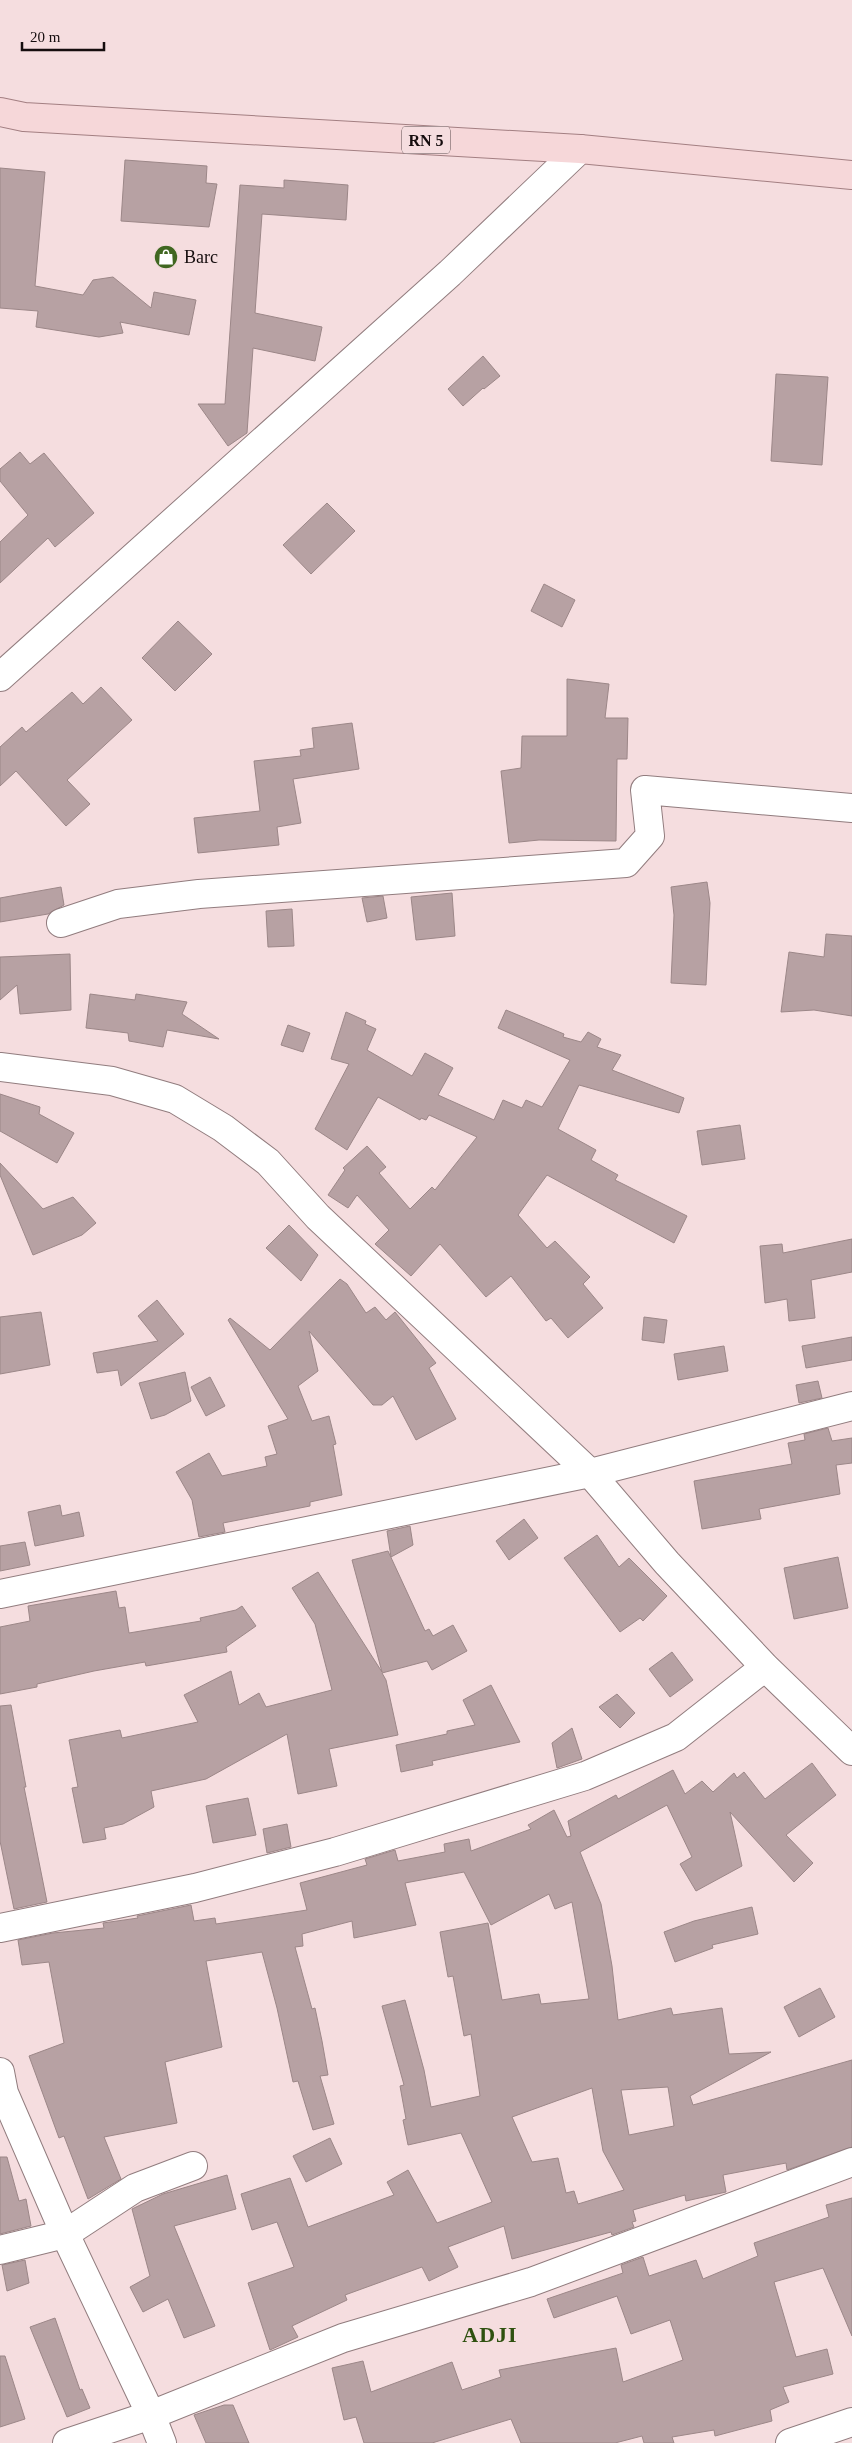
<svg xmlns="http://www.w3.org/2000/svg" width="852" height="2443" viewBox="0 0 852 2443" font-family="'Times New Roman',serif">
<rect width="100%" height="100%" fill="#f5dddf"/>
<path fill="#b7a1a3" stroke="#9c8788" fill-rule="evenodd" d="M 125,160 L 207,166 L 206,183 L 217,184 L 209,227 L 121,221 Z
M 0,168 L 45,172 L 35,286 L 83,295 L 93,280 L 113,277 L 151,308 L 154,292 L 196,300 L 189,335 L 120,322 L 123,333 L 99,337 L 36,327 L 38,311 L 0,308 Z
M 284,180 L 348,185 L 346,220 L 262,214 L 255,313 L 322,327 L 315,361 L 253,348 L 247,433 L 228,446 L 198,404 L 225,404 L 240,185 L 284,188 Z
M 483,356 L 500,376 L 484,389 L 483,388 L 463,406 L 448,389 Z
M 776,374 L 828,377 L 822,465 L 771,461 Z
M 20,452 L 30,464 L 44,453 L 94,513 L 55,547 L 48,538 L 0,583 L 0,542 L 28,515 L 0,481 L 0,469 Z
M 327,503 L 355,531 L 311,574 L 283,545 Z
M 544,584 L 575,600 L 562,627 L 531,611 Z
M 178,621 L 212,654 L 175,691 L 142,658 Z
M 567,679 L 609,684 L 605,718 L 628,718 L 627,759 L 617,759 L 616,841 L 539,840 L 509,843 L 501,771 L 521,768 L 522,736 L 567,736 Z
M 101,687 L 132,720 L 67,780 L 90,804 L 66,826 L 16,771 L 0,786 L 0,747 L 22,727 L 26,732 L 72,692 L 83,704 Z
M 352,723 L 359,769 L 293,779 L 301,823 L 277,827 L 279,845 L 198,853 L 194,818 L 260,811 L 254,761 L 301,756 L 300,750 L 314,748 L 312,728 Z
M 707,882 L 710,903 L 706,985 L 671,983 L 674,915 L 671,887 Z
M 61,887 L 64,905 L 48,914 L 0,922 L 0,898 Z
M 452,893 L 455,936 L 416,940 L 411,897 Z
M 383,896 L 387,918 L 367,922 L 362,898 Z
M 292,909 L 294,946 L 268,947 L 266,911 Z
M 826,934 L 852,936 L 852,1016 L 814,1010 L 781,1012 L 789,952 L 824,957 Z
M 70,954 L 71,1010 L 20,1014 L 17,985 L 0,1000 L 0,957 Z
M 90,994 L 135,1000 L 136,994 L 187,1002 L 182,1014 L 219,1039 L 167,1030 L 163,1047 L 129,1041 L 128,1033 L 86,1028 Z
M 506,1010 L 564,1034 L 563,1037 L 581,1042 L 588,1032 L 601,1039 L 597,1047 L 621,1055 L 612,1070 L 684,1098 L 679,1113 L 579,1085 L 558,1129 L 596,1150 L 591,1160 L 618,1175 L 615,1180 L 687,1216 L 674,1243 L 547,1175 L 518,1215 L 547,1248 L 555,1241 L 590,1277 L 583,1284 L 603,1308 L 568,1338 L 551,1318 L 546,1321 L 511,1276 L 486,1297 L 440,1244 L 411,1276 L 375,1244 L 389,1230 L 357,1195 L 348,1208 L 328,1195 L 345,1170 L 343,1168 L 367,1146 L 386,1167 L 379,1173 L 410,1209 L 432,1187 L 435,1190 L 477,1137 L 429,1115 L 426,1120 L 421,1118 L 420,1120 L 378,1097 L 347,1150 L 315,1129 L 349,1064 L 331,1059 L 346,1012 L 366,1021 L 365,1024 L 376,1029 L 367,1050 L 412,1076 L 425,1053 L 453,1068 L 438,1095 L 494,1120 L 503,1100 L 522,1108 L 526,1100 L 542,1107 L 570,1060 L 498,1028 Z
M 288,1025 L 310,1033 L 303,1052 L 281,1045 Z
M 0,1094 L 40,1107 L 39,1114 L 74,1133 L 57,1163 L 0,1131 Z
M 740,1125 L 745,1159 L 702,1165 L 697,1131 Z
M 0,1163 L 43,1209 L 73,1197 L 96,1223 L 82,1235 L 33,1255 L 0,1175 Z
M 289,1225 L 318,1255 L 301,1281 L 266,1248 Z
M 852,1239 L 852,1272 L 811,1280 L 815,1318 L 789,1321 L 787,1299 L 765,1303 L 760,1246 L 782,1244 L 783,1253 Z
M 340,1279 L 347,1284 L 366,1313 L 375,1307 L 386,1320 L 395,1312 L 436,1363 L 429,1368 L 456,1419 L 416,1440 L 393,1396 L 382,1405 L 373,1405 L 309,1331 L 318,1371 L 298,1386 L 312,1421 L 329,1416 L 336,1444 L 333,1445 L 342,1495 L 310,1502 L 310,1506 L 223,1523 L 225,1532 L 199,1537 L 192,1500 L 176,1472 L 209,1453 L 222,1476 L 267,1466 L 265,1457 L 277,1454 L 268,1426 L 288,1419 L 228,1320 L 230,1318 L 270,1350 Z
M 157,1300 L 184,1334 L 121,1386 L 118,1370 L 97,1373 L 93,1353 L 158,1341 L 138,1316 Z
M 41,1312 L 50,1365 L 0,1374 L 0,1317 Z
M 644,1317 L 667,1320 L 664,1343 L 642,1340 Z
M 852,1337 L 852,1360 L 806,1368 L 802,1346 Z
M 724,1346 L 728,1371 L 678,1380 L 674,1354 Z
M 185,1372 L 191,1401 L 165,1415 L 151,1419 L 139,1383 Z
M 210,1377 L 225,1406 L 206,1416 L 191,1387 Z
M 818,1381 L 822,1398 L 799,1403 L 796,1385 Z
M 828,1428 L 832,1441 L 852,1438 L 852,1463 L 836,1465 L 840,1494 L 759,1509 L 761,1519 L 702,1529 L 694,1481 L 792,1464 L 788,1443 L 805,1440 L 804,1434 Z
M 60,1505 L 62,1516 L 79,1512 L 84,1536 L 35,1546 L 28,1512 Z
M 524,1519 L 538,1538 L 509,1560 L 496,1541 Z
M 410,1526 L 413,1545 L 391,1557 L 387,1531 Z
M 597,1535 L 619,1567 L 629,1558 L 667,1596 L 643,1621 L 640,1618 L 620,1632 L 564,1558 Z
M 25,1542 L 30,1565 L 0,1571 L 0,1546 Z
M 388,1551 L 425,1631 L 429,1629 L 433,1636 L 453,1625 L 467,1651 L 432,1670 L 427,1661 L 382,1673 L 386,1680 L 398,1735 L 329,1749 L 337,1786 L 298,1794 L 287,1734 L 206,1779 L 151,1791 L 154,1807 L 123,1824 L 104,1828 L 106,1839 L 83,1843 L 72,1788 L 78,1787 L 69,1740 L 120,1730 L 122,1738 L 198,1722 L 184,1695 L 231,1671 L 239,1705 L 259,1693 L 266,1707 L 332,1690 L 315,1624 L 292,1588 L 318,1572 L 382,1672 L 352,1560 Z
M 838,1557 L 848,1608 L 794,1619 L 784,1568 Z
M 116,1591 L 119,1608 L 125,1607 L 129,1633 L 201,1621 L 200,1618 L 236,1610 L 242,1606 L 256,1626 L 226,1647 L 227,1652 L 146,1666 L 145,1662 L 94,1671 L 37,1684 L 37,1687 L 0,1694 L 0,1627 L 30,1621 L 28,1606 Z
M 672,1652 L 693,1680 L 670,1697 L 649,1669 Z
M 491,1685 L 520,1742 L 432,1761 L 433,1765 L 401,1772 L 396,1745 L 447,1734 L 447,1731 L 475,1725 L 463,1700 Z
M 617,1694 L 635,1713 L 620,1728 L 599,1707 Z
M 11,1705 L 26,1787 L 24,1787 L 47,1902 L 14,1909 L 0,1841 L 0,1706 Z
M 572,1728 L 582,1759 L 557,1768 L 552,1743 Z
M 812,1763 L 836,1795 L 786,1835 L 813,1863 L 794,1882 L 730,1812 L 742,1866 L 696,1891 L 680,1864 L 692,1857 L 667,1805 L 580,1852 L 601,1904 L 612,1966 L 618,2020 L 671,2008 L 673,2015 L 722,2008 L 729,2054 L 771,2052 L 690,2096 L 693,2105 L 852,2060 L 852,2147 L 787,2170 L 786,2163 L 723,2175 L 726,2192 L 686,2201 L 685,2195 L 633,2210 L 636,2221 L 632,2222 L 634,2227 L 612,2235 L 611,2232 L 512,2259 L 504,2226 L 448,2247 L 458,2267 L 429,2281 L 422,2267 L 345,2295 L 347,2300 L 292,2326 L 298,2337 L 270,2350 L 248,2283 L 294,2267 L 277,2222 L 252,2230 L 241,2194 L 290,2178 L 308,2227 L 394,2195 L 387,2182 L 408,2170 L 437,2223 L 492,2202 L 461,2133 L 408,2145 L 403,2120 L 406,2119 L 400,2086 L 404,2085 L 382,2006 L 405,2000 L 424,2070 L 431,2107 L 480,2096 L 471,2034 L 464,2036 L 453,1976 L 448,1977 L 440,1932 L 488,1923 L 502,2000 L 539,1994 L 541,2004 L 589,1999 L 572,1902 L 555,1909 L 549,1894 L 491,1925 L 464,1872 L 405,1883 L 416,1925 L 354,1938 L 352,1921 L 302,1934 L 303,1946 L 295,1947 L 312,2009 L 315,2008 L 322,2041 L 328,2075 L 320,2076 L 334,2124 L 313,2130 L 298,2081 L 293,2082 L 277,2008 L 262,1952 L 206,1961 L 222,2047 L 165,2062 L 177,2123 L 104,2137 L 121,2179 L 88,2199 L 64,2136 L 59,2138 L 29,2056 L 64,2043 L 49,1962 L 22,1965 L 18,1940 L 53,1933 L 104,1928 L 103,1923 L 138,1918 L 137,1916 L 191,1905 L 194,1921 L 215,1918 L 216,1924 L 307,1910 L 300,1883 L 367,1865 L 365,1859 L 395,1850 L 398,1861 L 445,1852 L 444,1844 L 469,1839 L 471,1851 L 531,1829 L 528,1825 L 554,1810 L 567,1837 L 571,1836 L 568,1821 L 616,1795 L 618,1799 L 673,1770 L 685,1794 L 702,1781 L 713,1792 L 734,1773 L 737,1778 L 744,1772 L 765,1799 ZM 668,2087 L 674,2126 L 629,2135 L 621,2090 ZM 592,2088 L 603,2151 L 624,2190 L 578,2204 L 574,2191 L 566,2193 L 558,2158 L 532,2162 L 512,2117 Z
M 248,1798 L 256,1835 L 213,1843 L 206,1806 Z
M 287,1824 L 291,1847 L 267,1853 L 263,1829 Z
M 752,1907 L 758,1934 L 712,1945 L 713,1948 L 675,1962 L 664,1932 L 694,1921 Z
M 820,1988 L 835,2017 L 799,2037 L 784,2007 Z
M 330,2138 L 342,2164 L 306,2182 L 293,2156 Z
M 0,2157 L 7,2157 L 19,2201 L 26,2199 L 31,2226 L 0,2234 Z
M 227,2175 L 236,2209 L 174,2226 L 215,2326 L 184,2338 L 168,2299 L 143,2312 L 130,2287 L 150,2276 L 132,2209 L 163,2194 Z
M 852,2198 L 852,2336 L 823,2268 L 774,2282 L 796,2357 L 827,2349 L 833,2374 L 783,2387 L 789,2402 L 770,2410 L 772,2421 L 715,2436 L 714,2430 L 672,2437 L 674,2443 L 644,2443 L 642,2436 L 615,2443 L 521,2443 L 511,2419 L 432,2443 L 364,2443 L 356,2417 L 344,2420 L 332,2368 L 363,2361 L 371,2392 L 452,2362 L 462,2390 L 501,2377 L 499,2370 L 616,2348 L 623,2382 L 683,2360 L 670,2320 L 631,2334 L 617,2296 L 554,2318 L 547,2299 L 623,2273 L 621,2265 L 643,2257 L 649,2276 L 696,2260 L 703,2279 L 758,2256 L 754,2243 L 829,2217 L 826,2205 Z
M 25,2260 L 29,2283 L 7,2291 L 2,2265 Z
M 55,2318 L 80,2390 L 82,2389 L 90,2408 L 67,2417 L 30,2327 Z
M 0,2356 L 5,2356 L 25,2419 L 0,2427 Z
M 224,2405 L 233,2405 L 249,2443 L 206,2443 L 194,2415 Z"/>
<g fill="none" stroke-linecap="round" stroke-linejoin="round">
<g stroke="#917c7e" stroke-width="30">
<path id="street" d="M 0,677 L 450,273 L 580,149
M 61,923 L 118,904 L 199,894 L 626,863 L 650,836 L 645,790 L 852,808
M 0,1067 L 112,1081 L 175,1099 L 223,1128 L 268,1162 L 318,1217 L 590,1473 L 667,1563 L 765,1667 L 852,1751
M 0,1594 L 590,1473 L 852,1406
M 0,1928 L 195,1888 L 335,1852 L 585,1776 L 676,1737 L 765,1667
M 0,2250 L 65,2234 L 135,2188 L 193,2166
M 67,2443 L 151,2415 L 343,2338 L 531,2282 L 852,2162
M 790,2443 L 852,2422"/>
</g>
<g stroke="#917c7e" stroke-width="30">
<path id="secondary" d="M 0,2072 L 4,2093 L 65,2234 L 151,2415 L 162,2443"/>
</g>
<g stroke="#a37f82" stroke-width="30">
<path id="primary" d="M 0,112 L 24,117 L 580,149 L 852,175"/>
</g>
<use href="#street" stroke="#fff" stroke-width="28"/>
<use href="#secondary" stroke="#fff" stroke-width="28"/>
<use href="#primary" stroke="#f6d7d9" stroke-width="28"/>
</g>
<defs>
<g id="shop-disc" transform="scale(1.25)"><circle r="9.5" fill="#406721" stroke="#f5dddf"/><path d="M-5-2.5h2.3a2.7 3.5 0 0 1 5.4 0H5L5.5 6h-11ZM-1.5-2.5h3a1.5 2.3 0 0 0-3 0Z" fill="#fff"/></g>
</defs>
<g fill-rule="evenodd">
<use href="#shop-disc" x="166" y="257"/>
</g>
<g text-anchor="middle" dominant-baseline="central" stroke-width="4" stroke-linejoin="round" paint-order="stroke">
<rect fill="#f5dddf" stroke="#584b4d" stroke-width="1" x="402" y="126.5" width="48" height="27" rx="4"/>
<g font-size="16" font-weight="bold" fill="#150d0e">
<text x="426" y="140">RN 5</text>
</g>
<g font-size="18" fill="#150d0e" stroke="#f5dddf" text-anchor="start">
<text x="184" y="257">Barc</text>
</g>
<g font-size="22" font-weight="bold" letter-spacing="1" fill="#2f5110" stroke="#f5dddf">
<text x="490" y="2334">ADJI</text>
</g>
</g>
<path d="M22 42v8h82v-8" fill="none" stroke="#150d0e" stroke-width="2.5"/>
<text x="30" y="42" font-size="15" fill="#150d0e" stroke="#f5dddf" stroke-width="4" paint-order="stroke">20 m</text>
</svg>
